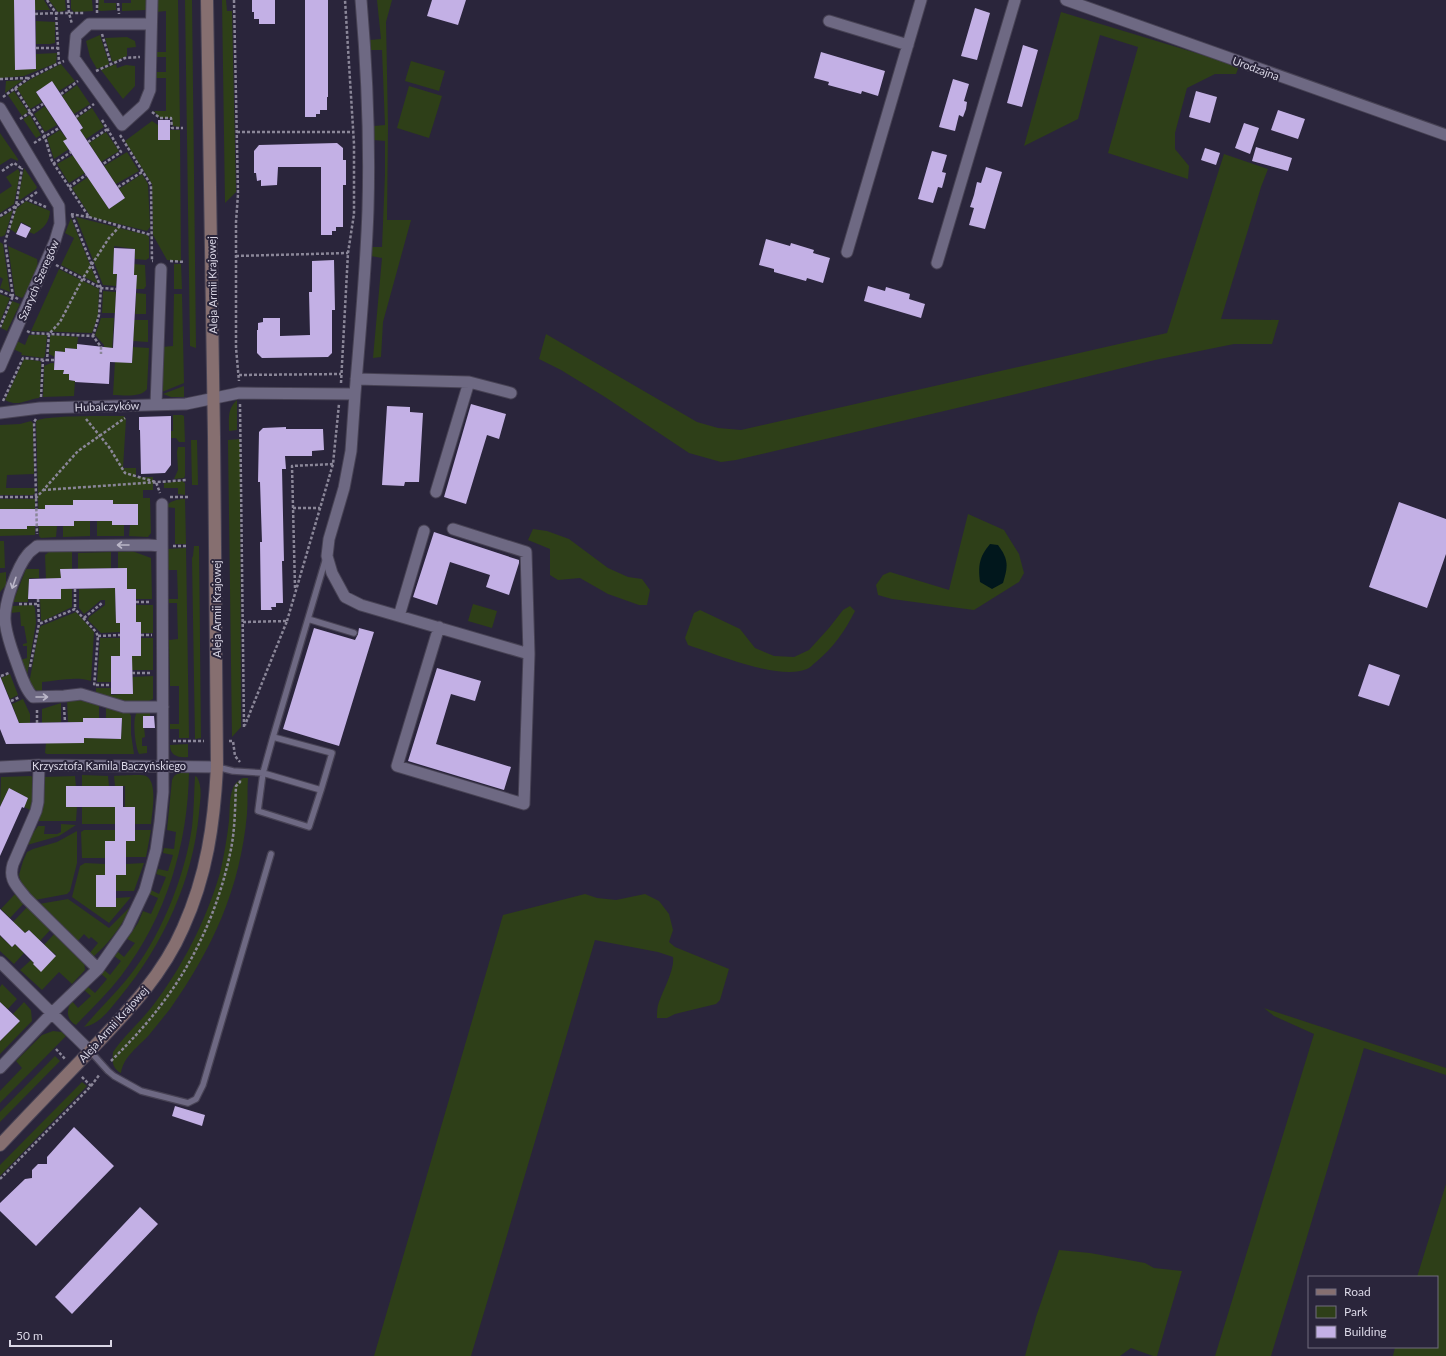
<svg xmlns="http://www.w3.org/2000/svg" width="1446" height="1356" viewBox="0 0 1446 1356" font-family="Lato,sans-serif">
<rect width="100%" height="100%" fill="#2a253b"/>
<path fill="#2e3f18" d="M 0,0 L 14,0 L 15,69 L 36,69 L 36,54 L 57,53 L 56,63 L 24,76 L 0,78 Z
M 35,0 L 44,0 L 50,10 L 35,10 Z
M 49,0 L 65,0 L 66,10 L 64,11 L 58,12 Z
M 71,0 L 92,0 L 93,11 L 74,12 L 71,9 Z
M 99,0 L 104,0 L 104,3 L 116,3 L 116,10 L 101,11 L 98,10 Z
M 131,0 L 147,0 L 146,10 L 122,11 L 122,3 L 131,3 Z
M 156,0 L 178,0 L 180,127 L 173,126 L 172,118 L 160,118 L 154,111 L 166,111 L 166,78 L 156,78 L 156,72 L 166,72 L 166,57 L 156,57 L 156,52 L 166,52 L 166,11 L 156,12 Z
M 185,0 L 192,0 L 196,348 L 190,346 Z
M 222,0 L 226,0 L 227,11 L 232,11 L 236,192 L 225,203 Z
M 377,0 L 392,0 L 386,22 L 388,126 L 387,220 L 411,220 L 383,322 L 381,357 L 373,358 L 382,258 L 371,256 L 372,247 L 382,247 L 385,174 L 385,141 L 374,140 L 374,126 L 385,125 L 382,50 L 371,50 L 370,40 L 381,39 Z
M 1061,12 L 1239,66 L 1236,74 L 1215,74 L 1187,88 L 1175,133 L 1175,149 L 1189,166 L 1188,179 L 1108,153 L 1138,47 L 1100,35 L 1078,119 L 1024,146 Z
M 36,21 L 55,22 L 55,43 L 50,44 L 36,44 Z
M 100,35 L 109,63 L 109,64 L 97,69 L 90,57 L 86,41 Z
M 127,37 L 135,41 L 136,47 L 127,48 L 127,56 L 113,62 L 112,61 L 105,38 Z
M 411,61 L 445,71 L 439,91 L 405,81 Z
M 61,64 L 75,81 L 59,91 L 52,82 L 36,92 L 42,102 L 30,109 L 17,88 L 31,79 Z
M 116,64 L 117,68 L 126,65 L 135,66 L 135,86 L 123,99 L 101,70 Z
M 23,80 L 5,93 L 6,81 Z
M 77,85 L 90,104 L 74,114 L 62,96 Z
M 409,86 L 442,96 L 429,138 L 397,128 Z
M 14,91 L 28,112 L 22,116 L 8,95 Z
M 45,106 L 57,125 L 45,132 L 34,114 Z
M 92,108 L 104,127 L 86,139 L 80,130 L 83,128 L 77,118 Z
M 30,115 L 41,135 L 36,138 L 23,119 Z
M 152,121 L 158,125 L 158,140 L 170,130 L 180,130 L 181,261 L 167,260 L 153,235 L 152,184 L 125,141 Z
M 60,130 L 67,139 L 64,141 L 69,149 L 54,159 L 47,138 Z
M 106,132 L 119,151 L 101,162 L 89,143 Z
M 0,133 L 18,159 L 18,161 L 11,158 L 0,165 Z
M 127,152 L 139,171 L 116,184 L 104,166 Z
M 1224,154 L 1268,169 L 1261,187 L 1221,319 L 1279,320 L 1272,344 L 1234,344 L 1155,360 L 1012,395 L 736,460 L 721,462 L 689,453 L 605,397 L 561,370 L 539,359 L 546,334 L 697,422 L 718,428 L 741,430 L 1167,333 Z
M 73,155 L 85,173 L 69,183 L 57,164 Z
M 24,168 L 37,187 L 36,189 L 20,200 L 18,199 Z
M 18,169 L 20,173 L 14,204 L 0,213 L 0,194 L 12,186 L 6,177 Z
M 142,174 L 148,184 L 150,227 L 147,231 L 91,217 L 72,188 L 88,177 L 109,209 L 125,198 L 119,189 Z
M 26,201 L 50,211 C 49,223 44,228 34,234 L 29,232 L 31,227 L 21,222 L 16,233 L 10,229 L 16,209 Z
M 13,210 L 5,235 L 1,237 L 0,236 L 0,218 Z
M 76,217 L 147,235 L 149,237 L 149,258 L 146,260 L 135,259 L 135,249 L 114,246 L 113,274 L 117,274 L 116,286 L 103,285 Z
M 71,218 L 98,284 L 61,265 L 74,238 L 65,233 Z
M 0,242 L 3,244 L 10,292 L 0,288 L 3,279 L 0,277 Z
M 8,246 L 37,259 C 40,270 29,286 24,296 L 22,298 L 15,295 Z
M 134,264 L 145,265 L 146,286 L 144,289 L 136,289 L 133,275 Z
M 174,264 L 181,264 L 182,289 L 174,289 Z
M 59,269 L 99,289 L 98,316 L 92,333 L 31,331 Z
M 103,291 L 116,292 L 115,313 L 102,313 Z
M 136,293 L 146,294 L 146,314 L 135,314 Z
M 0,294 L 10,298 L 0,322 Z
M 174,294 L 182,294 L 184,383 L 162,392 L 161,388 L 162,347 L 173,346 Z
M 12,301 L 20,304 L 7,331 L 1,328 Z
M 101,318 L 114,318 L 112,351 L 103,357 L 104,345 L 95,335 Z
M 134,320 L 148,320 L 148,342 L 133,341 Z
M 29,335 L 45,335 L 47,336 L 45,356 L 43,358 L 21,355 L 22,353 L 13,349 L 17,341 L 25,345 Z
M 51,335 L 78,337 L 77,349 L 65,348 L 65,352 L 55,351 L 55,357 L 49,354 L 50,337 Z
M 133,347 L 149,348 L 147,389 C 141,398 123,395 113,395 L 115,361 L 132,363 Z
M 24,359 L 39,361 L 41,362 L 40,396 L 39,398 C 25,400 18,407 5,400 Z
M 51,363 L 54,363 L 54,370 L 64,370 L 63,374 L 69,374 L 69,380 L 75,381 L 74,396 L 43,397 L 44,366 Z
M 184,386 L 184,397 L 171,397 L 163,394 Z
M 237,400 L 237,430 L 229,431 C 229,419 227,409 237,400 Z
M 173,415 L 182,415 L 184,416 L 185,442 L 179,442 L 176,438 L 151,438 L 151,431 L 173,431 Z
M 124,416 L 126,419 L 123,468 L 136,468 L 136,477 L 153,477 L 153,490 L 143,490 L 143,498 L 150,498 L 151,533 L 148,537 L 129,536 L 130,525 L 138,525 L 138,504 L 113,504 L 113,500 L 73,500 L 73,505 L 45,505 L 45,526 L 57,526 L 56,537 L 41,538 L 39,536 L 36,421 C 43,415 110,416 124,416 Z
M 31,421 L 33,423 L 34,474 L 7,475 L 6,488 L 35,488 L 35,493 L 33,495 L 0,495 L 0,425 L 20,424 Z
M 240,439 L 241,727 L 232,737 L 228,440 Z
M 191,440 L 197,440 L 198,485 L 192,485 Z
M 178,447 L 185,447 L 185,476 L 184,478 L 174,479 L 178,470 L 177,452 Z
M 182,481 L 185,483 L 185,495 L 178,494 L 178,488 L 164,488 L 164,483 Z
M 0,499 L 35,499 L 35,535 L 0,536 L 0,529 L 27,529 L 27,509 L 0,509 Z
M 182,499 L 185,499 L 186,544 L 175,544 L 175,508 L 166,507 C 170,501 175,500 182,499 Z
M 968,514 L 1004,530 L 1019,554 L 1024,573 L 1019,582 L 974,610 L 892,599 L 878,595 L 876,585 L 883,575 L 890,572 L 949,590 Z
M 74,521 L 90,521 L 90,536 L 63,537 L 63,526 L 74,526 Z
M 97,521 L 112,521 L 112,525 L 124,525 L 124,536 L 97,536 Z
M 533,529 L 547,531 L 569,539 L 608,568 L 628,577 L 642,579 L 650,590 L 647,605 L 639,605 L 608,594 L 580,578 L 558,580 L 550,575 L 550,549 L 528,540 Z
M 0,541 L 4,541 L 5,568 L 0,568 Z
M 194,546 L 199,546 L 201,738 L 195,739 L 192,558 L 193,556 Z
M 186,548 L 189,738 L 179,738 L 179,729 L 170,729 L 170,724 L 179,724 L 179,686 L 170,686 L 169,640 L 178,639 L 177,603 L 169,603 L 168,599 L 178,599 L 177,570 L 168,570 L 167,549 Z
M 50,551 L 72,551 L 72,569 L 61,569 L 61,578 L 46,579 L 45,555 Z
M 132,551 L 151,558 L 152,599 L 136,599 L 126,589 L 127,568 L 118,568 L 118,552 Z
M 111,552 L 111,568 L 78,569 L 78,553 Z
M 26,569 L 39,569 L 39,578 L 29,578 L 28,602 L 13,602 Z
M 6,572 L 6,585 L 0,592 L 0,573 Z
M 115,588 L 116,623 L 120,623 L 120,632 L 101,633 L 88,620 L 89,617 L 105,605 L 105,600 L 101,600 L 88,611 L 84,614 L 79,608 L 79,589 Z
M 61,589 L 72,589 L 72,607 L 43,621 L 41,620 L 40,599 L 61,599 Z
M 473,604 L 497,611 L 492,628 L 468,621 Z
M 33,605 L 35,608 L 36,623 L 27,676 L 20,660 L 27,658 L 27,646 L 23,646 L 23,644 L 27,643 L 24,626 L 21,626 L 20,612 L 10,613 L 12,606 Z
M 136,605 L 153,605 L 153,633 L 141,633 L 136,622 Z
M 850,606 L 855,611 C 845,631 833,648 816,662 C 813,664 810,668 807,669 C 779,681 716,654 688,645 L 685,638 L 694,613 L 700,610 L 740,629 L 755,648 L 774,656 L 794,657 L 809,650 L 829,628 L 843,610 Z
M 76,612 L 94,632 L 91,681 C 76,676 57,681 42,682 L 42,693 C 36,691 33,688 29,684 L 39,629 L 41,626 Z
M 100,638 L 120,638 L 120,656 L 111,656 L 111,682 L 97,682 Z
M 141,638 L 153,638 L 153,670 L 132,670 L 132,656 L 141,655 Z
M 10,674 L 18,695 L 10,699 L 1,678 Z
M 153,676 L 153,699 C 137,709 113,698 96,693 L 96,688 L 111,688 L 111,695 L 133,693 L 132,677 Z
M 79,698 L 99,704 L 99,718 L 83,718 L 83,722 L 68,722 L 67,700 Z
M 23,699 L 30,714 L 30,723 L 19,723 L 12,704 Z
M 61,703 L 61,722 L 42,723 L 42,709 Z
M 106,707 L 129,712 L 131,716 L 131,734 L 134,754 L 47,754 L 45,753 L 46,743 L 84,738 L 121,739 L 122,718 L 106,718 Z
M 137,712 L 150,712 L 150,716 L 143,716 L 145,737 L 142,738 L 142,746 L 147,746 L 147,753 L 139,754 C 135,746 132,719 137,712 Z
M 188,744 L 188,757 C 179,758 170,756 170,745 Z
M 181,771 L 189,771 C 188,845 166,917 121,976 C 107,994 91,1009 76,1025 C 66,1020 66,1009 72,1001 L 78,1008 L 91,996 L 84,990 L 87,986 L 95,993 L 107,979 L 100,973 L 103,969 L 110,975 L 121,961 L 114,956 L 117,951 L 124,957 L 135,943 L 127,939 L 138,923 L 143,911 L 151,914 L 158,898 L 149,894 L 151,890 L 159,894 L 166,877 L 156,874 L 158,869 L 168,871 L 173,855 L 163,853 L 164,848 L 174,849 L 176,832 L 167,830 L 172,780 L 174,776 Z
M 82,775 L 108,776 L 109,786 L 82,786 Z
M 31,776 L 33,778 L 33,803 L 30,810 L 24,807 L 28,798 L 9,788 L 0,807 L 1,777 Z
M 75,776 L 76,786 L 66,807 L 77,807 L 76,821 L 38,821 L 40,815 L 43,777 Z
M 114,776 C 122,776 140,774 146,776 C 158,782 152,813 151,824 L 135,824 L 135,808 L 125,807 L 125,786 L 115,786 Z
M 195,776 L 197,777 C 203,788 200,800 199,813 C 193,880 163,945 120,997 C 110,1009 100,1024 84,1027 C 100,1008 119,990 134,970 C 163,931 185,875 192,827 C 194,810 194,793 195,776 Z
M 243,778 L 248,778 C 247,790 248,802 247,814 C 240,889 213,948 170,1009 C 163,1018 156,1026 149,1035 C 139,1046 123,1057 121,1073 C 112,1068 112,1061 113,1052 C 124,1036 139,1023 151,1008 C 182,968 206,921 220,873 C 224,856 227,838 229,821 C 230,811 229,798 233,788 C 235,783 238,781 243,778 Z
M 82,807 L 115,807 L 115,824 L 82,824 Z
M 61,824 L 76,825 L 59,836 L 27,845 L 29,839 L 38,826 L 45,826 L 44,834 L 57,834 L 61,832 Z
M 84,830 L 115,830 L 115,841 L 105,858 L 82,858 L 81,832 Z
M 135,830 L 151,830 L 146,857 L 126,857 L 126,841 L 135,841 Z
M 77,831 L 77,863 L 70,891 L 67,894 L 35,900 L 22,886 L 19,875 L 23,861 L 27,852 L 33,849 L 57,842 Z
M 85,863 L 105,864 L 105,875 L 96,875 L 96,907 L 116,907 L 116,898 L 131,897 L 109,923 L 72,897 L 80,866 Z
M 144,863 L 134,891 L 116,891 L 116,875 L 126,864 Z
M 15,894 L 25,902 L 10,918 L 1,909 Z
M 585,894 L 597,898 L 616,900 L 645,894 L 659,901 L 669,914 L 673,930 L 669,942 L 675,947 L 729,969 L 720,1000 L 716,1004 L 675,1014 L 667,1018 L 657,1018 C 657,1012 657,1007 659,1002 C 663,990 675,969 673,957 L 658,952 L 595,940 L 471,1356 L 374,1356 L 503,915 Z
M 68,899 L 109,928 L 130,907 C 122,927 108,944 92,958 L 88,955 L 98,943 L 91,937 L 89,939 L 84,934 L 77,942 L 39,904 Z
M 29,905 L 52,928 L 40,941 L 29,930 L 25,933 L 13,922 Z
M 56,932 L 84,960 L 85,970 L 72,984 L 59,972 L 42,990 L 20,970 L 31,960 L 41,971 L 56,955 L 44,945 Z
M 0,936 L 12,947 L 15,944 L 24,953 L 14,964 L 0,951 Z
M 2,984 L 17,999 L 8,1009 L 1,1003 L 0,1004 L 0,987 Z
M 24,1002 L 31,1010 L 32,1021 L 0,1054 L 0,1041 L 20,1021 L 13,1014 Z
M 1264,1008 L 1446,1068 L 1446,1075 L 1364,1048 L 1271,1356 L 1215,1356 L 1314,1034 L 1274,1016 Z
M 53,1031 L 62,1032 L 66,1036 L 0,1103 L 0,1091 L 22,1068 L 16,1061 L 42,1035 Z
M 55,1056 L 60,1061 L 0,1122 L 0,1112 Z
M 82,1082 L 87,1086 L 0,1176 L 0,1165 Z
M 1446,1184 L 1446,1356 L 1393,1356 L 1395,1347 L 1437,1347 L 1437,1277 L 1417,1277 Z
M 1059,1250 L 1090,1253 L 1145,1263 L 1154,1268 L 1182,1271 L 1157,1356 L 1153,1356 L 1131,1348 L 1120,1356 L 1025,1356 L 1036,1317 Z"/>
<path fill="#01171c" d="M 990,544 L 998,545 C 1009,560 1008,566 1003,583 L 992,589 L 980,582 C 978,566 979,557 990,544 Z"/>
<path fill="#c3b0e5" d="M 14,0 L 35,0 L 36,69 L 15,70 Z
M 252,0 L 275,0 L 275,24 L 259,24 L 259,19 L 254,19 L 254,12 L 252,12 Z
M 305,0 L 328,0 L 328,97 L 327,97 L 327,110 L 320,110 L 320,114 L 316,114 L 316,117 L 305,117 Z
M 432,0 L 466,0 L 458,25 L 427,16 Z
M 975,8 L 990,13 L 977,60 L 961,56 Z
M 1023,45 L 1038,50 L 1022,107 L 1007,103 Z
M 821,52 L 885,71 L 878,96 L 862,91 L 861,94 L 828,85 L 829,82 L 814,78 Z
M 953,79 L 969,84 L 964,101 L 967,102 L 966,109 L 963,117 L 959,115 L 955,131 L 939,127 Z
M 52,81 L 83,128 L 80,130 L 125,198 L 109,209 L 63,141 L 67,139 L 36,92 Z
M 1196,91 L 1217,97 L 1210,123 L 1189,117 Z
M 1278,110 L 1305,119 L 1298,139 L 1271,130 Z
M 158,120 L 170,120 L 170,140 L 158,140 Z
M 1244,123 L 1259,128 L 1250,154 L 1235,148 Z
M 337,143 L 343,148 L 343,160 L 346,160 L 346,185 L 343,185 L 343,227 L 336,227 L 336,231 L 332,231 L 332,235 L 321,235 L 321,167 L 278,167 L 277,185 L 261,186 L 261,180 L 257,181 L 256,173 L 254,173 L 254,151 L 259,145 Z
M 1256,147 L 1292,158 L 1288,171 L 1252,161 Z
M 1205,148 L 1220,153 L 1216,165 L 1201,160 Z
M 932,151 L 947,155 L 942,172 L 946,173 L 944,181 L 942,188 L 938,187 L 933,203 L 918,199 Z
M 986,167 L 1002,172 L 985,229 L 969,225 L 974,208 L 970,207 L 974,195 L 977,182 L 981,183 Z
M 21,223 L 31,228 L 26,238 L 16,234 Z
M 766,239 L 790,246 L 791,243 L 814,250 L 813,253 L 830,258 L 823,283 L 807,278 L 806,281 L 774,272 L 774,269 L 759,265 Z
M 114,248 L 135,249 L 134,275 L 137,275 L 132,363 L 110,362 L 109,384 L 75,382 L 75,381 L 69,380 L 69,374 L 63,374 L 64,370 L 54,370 L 55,351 L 65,352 L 65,348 L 77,349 L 77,344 L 113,348 L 117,274 L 113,274 Z
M 334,260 L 335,310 L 332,310 L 332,353 L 328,357 L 262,358 L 257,353 L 257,330 L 258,330 L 258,323 L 263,322 L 263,318 L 280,318 L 280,336 L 310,335 L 309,292 L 312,292 L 312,261 Z
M 868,286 L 885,291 L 886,287 L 910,294 L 909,299 L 925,304 L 921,318 L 864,301 Z
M 471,404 L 506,414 L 499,439 L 487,435 L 466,504 L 444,497 Z
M 387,406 L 410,407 L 410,412 L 423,413 L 419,482 L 405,482 L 404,486 L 382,485 Z
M 171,416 L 171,465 L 165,473 L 141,474 L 140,430 L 139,430 L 139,417 Z
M 286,427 L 286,429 L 323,429 L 324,450 L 312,451 L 312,456 L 285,456 L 286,469 L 282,469 L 284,561 L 282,561 L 283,603 L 276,603 L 276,607 L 271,607 L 272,610 L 261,610 L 260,542 L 262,542 L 260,482 L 258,482 L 259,432 L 263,428 Z
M 73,500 L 113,500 L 113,504 L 138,504 L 138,525 L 112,525 L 112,521 L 74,521 L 74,526 L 27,526 L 27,529 L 0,529 L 0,509 L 45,509 L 45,505 L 73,505 Z
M 1399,502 L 1446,519 L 1446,554 L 1427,608 L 1369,587 Z
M 434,532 L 519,560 L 519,563 L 509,595 L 486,587 L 490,575 L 450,562 L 437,605 L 413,597 Z
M 127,568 L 127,589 L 136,589 L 136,622 L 141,622 L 141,656 L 132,656 L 133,694 L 111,694 L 111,656 L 120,656 L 120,623 L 116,623 L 115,588 L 61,589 L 61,599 L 28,599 L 29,579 L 61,578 L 60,569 Z
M 314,628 L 355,640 L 358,634 L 359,628 L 374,632 L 339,746 L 283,729 Z
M 1369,664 L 1400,675 L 1389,706 L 1358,696 Z
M 437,668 L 481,681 L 475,701 L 451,694 L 436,744 L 511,767 L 504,790 L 408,761 Z
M 0,676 L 19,723 L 83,722 L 83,718 L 122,718 L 121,739 L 84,738 L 84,743 L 6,744 L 0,729 Z
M 143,716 L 154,716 L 155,728 L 143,728 Z
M 66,786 L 123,786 L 123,807 L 66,807 Z
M 9,788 L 28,798 L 24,808 L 22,807 L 0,856 L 0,807 Z
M 115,807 L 135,807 L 135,841 L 126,841 L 126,875 L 116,875 L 116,907 L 96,907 L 96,875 L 105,875 L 105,841 L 115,841 Z
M 0,909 L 25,933 L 29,930 L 56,956 L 41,972 L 33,964 L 34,963 L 15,944 L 12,947 L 0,935 Z
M 0,1002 L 20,1021 L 0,1041 Z
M 175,1106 L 205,1115 L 202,1126 L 172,1116 Z
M 74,1127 L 114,1166 L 36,1246 L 0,1211 L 0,1203 L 25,1179 L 32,1178 L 32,1170 L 38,1164 L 47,1164 L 47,1157 Z
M 140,1207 L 158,1224 L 72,1314 L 55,1297 Z"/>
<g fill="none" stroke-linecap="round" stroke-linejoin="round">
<g stroke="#474254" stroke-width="8">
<path id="lane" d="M 308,619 L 354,633
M 273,737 L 326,558
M 217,767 L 233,771 L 263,773 L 273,737 L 332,753 L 321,790
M 263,773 L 321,790 L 309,827 L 258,811 Z
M 90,1051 L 108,1071 L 114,1076 L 141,1091 L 188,1103 L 196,1099 L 203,1085 L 271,854"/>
</g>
<g stroke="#474254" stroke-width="13">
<path id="street" d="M 1066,0 L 1446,135
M 829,21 L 908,45
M 151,24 L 89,24 L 76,36 L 74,58 L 122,125 L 144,105 L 150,90 L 152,0
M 0,108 L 59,206 L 60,224 L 55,241 L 0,367
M 847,252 L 921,0
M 937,263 L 1015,0
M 356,379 L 469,382 L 511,393
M 355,394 L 351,451 L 344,488 L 329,539 L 327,556 L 332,573 L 345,597 L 361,605 L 529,654 L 526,552 L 453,529
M 156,405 L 161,269
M 0,413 L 40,408 L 186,404 L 239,393 L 355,394 C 360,332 366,271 368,209 C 370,139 367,70 361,0
M 436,492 L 469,382
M 162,546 L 148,545 L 37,546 C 34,549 30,551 28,554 C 17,567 4,603 5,620 C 6,635 12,650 17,664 C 21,675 25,689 33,697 L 64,696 L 81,694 L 124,707 L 163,707
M 399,616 L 424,531
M 439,627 L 397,766 L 524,804 L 529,654
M 39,765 L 38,802 L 36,811 L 13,864 C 8,880 17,886 26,898 L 98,969
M 0,767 L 39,765 L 217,767
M 0,962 L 90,1051
M 0,1068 L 51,1014 L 98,969 L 127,928 L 145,890 L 156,850 L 160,822 L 163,792 L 162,504"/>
</g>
<g stroke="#474254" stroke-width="14">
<path id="secondary" d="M 0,1145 C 29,1114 59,1083 88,1053 C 124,1015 162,977 183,928 C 207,875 214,824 217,767 L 214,436 L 207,0"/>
</g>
<path stroke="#8a8698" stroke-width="2.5" stroke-dasharray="3 2" stroke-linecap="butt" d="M 47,0 L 56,13 L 84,13
M 68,0 L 69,13 L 72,24
M 97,0 L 97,14
M 234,0 L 238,194 L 236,222 L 236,348 L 239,381
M 118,3 L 119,14
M 35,14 L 56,13 L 59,63 L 64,61
M 102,34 L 111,64
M 36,48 L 58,48
M 96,71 L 125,58 L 140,57
M 0,79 L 28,78
M 15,88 L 44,134 L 52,161 L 89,217 L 70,214
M 61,94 L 78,81
M 3,97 L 29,78 L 59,63
M 152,112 L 160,118 L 171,118 L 172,128 L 183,128
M 76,117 L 94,104
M 20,119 L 43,104
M 102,120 L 121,152 L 103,164
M 237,132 L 353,132
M 120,135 L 151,185 L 152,261 L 153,261
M 88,142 L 109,128
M 34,143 L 59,128
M 53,164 L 71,152
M 2,171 L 14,163 L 21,168
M 69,187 L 86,175
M 118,187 L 142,172
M 37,192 L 27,199 L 46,207
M 72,215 L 101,288 L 99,315 L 93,336
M 0,216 L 27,199
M 89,217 L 151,235
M 236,256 L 348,253
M 170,261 L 185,262
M 56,265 L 101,288 L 116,289
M 0,291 L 13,296 L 0,327
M 18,299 L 13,296 L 5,242 L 16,206 L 22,168
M 27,331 L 31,333 L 93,336 L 101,347 L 101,354
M 54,360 L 47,360 L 49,334 L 60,322 L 83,278 L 109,238 L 120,226
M 239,375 L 341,374
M 341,383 L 348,253 L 354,214 L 354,144 L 345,0
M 41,397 L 43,360
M 3,401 L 23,358 L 47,360
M 240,404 L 244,727
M 36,419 L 34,422 L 37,534
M 86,419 L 109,447 L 125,473 L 156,482 L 160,493
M 43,490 L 187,480
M 0,497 L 37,497 L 78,451 L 125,418
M 170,497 L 188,497
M 293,508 L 320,508
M 173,546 L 188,546
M 295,588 L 292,466 L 333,464
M 75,589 L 75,609
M 38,599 L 39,624
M 136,602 L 151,602
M 19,604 L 38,604
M 84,618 L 102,603
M 287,621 L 333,464 L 339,404
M 243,622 L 287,621 L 245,725
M 141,635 L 152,635
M 98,636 L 120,635
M 30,667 L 39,624 L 75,609 L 96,632 L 98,636 L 94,687
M 132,673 L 151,673
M 1,676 L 9,673
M 96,685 L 111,685
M 11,701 L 20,697
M 64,707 L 65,722
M 37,723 L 37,708
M 173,741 L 204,741
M 229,741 L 233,741 L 235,756 L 240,762
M 56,1049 L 65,1059
M 111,1061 C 130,1042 148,1023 164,1001 C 197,957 220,904 231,849 C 235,829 235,807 236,786 L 240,782 L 240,779
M 91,1086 L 100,1074
M 0,1179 L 91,1086 L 81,1076"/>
<use href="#lane" stroke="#6e6983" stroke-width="5.5"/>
<use href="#street" stroke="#6e6983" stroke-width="11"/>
<use href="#secondary" stroke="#866f70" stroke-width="12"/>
</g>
<defs><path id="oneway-shaft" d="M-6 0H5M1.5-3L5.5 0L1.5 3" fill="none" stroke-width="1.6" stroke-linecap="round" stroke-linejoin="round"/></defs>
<g stroke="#bab6c8">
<use href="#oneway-shaft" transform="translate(123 545) rotate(180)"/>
<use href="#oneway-shaft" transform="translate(14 583) rotate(109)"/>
<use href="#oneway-shaft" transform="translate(42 697)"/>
</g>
<g text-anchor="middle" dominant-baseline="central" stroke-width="4" stroke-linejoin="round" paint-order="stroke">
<g font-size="11" fill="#dad7e6" stroke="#2a253b">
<text transform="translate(1256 68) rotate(20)">Urodzajna</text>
<text transform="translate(38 280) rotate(-67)">Szarych Szeregów</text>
<text transform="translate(212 285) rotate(-91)">Aleja Armii Krajowej</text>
<text transform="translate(107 406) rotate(-2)">Hubalczyków</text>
<text transform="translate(216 609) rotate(-90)">Aleja Armii Krajowej</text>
<text x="109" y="765">Krzysztofa Kamila Baczyńskiego</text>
<text transform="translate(113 1024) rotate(-48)">Aleja Armii Krajowej</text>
</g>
</g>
<rect x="1308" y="1276" width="130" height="72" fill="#2a253b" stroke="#706c7f"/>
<rect x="1316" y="1289" width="20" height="6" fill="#866f70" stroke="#706c7f"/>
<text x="1344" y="1296" font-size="12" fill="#dad7e6">Road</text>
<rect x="1316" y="1306" width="20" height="12" fill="#2e3f18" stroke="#706c7f"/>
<text x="1344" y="1316" font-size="12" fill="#dad7e6">Park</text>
<rect x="1316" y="1326" width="20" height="12" fill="#c3b0e5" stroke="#706c7f"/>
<text x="1344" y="1336" font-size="12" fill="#dad7e6">Building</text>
<path d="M10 1340v6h101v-6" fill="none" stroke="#dad7e6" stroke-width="2"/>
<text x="16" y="1340" font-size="12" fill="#dad7e6" stroke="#2a253b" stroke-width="3" paint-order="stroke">50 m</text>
</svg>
